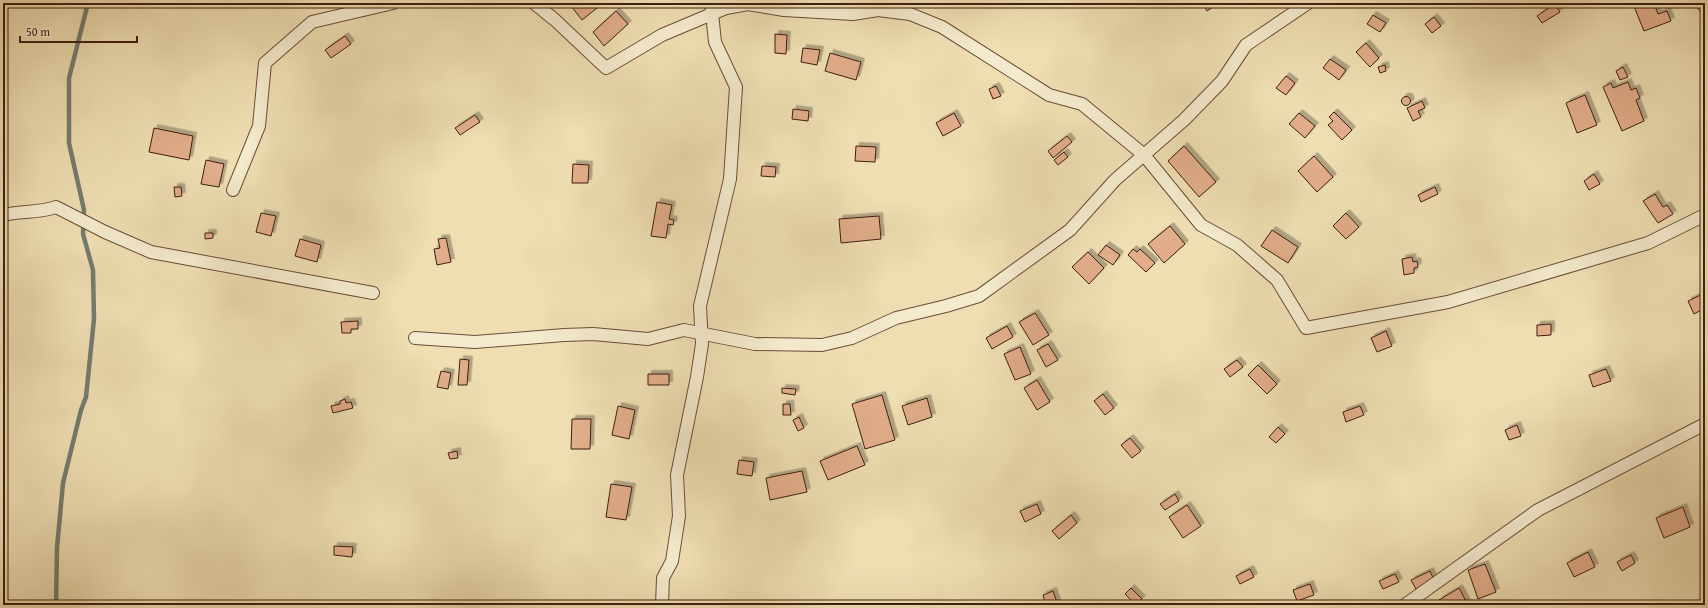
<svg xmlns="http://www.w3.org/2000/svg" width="1708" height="608" viewBox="0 0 1708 608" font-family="'Gentium Book Plus',serif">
<defs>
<filter id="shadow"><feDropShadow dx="3.5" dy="-3.5" stdDeviation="0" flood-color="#0004"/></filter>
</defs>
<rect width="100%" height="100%" fill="#eedeb2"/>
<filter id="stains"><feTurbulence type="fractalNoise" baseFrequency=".005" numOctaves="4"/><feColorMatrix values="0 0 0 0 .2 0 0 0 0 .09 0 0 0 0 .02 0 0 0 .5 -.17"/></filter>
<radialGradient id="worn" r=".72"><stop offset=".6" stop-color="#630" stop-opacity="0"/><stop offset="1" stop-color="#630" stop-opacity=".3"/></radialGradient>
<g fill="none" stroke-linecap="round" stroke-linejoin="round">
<path stroke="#757c6f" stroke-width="4.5" d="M 56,605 L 57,548 L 63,483 L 81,410 L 86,397 L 94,319 L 93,270 L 83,234 L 84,210 L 69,143 L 69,78 L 88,3"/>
</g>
<path fill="#e1ad8a" stroke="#3f1d10" filter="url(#shadow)" d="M 574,3 L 601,3 L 602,4 L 582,20 L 571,6 Z
M 1202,3 L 1219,3 L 1207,11 Z
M 1635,3 L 1654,3 L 1658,14 L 1667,11 L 1671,21 L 1644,31 L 1633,4 Z
M 1555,4 L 1560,12 L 1542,23 L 1537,16 Z
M 616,11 L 628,24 L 604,46 L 593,32 Z
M 1373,15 L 1386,23 L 1380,32 L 1367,24 Z
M 1434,17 L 1441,26 L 1432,33 L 1425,24 Z
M 775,34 L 787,35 L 786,54 L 775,53 Z
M 345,36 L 351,44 L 331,58 L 325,50 Z
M 1366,43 L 1379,58 L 1370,67 L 1356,52 Z
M 803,48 L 820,50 L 817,65 L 801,62 Z
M 830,53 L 861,62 L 856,80 L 825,71 Z
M 1330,59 L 1346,70 L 1339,80 L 1323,68 Z
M 1385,65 L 1386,71 L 1380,73 L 1378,67 Z
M 1623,67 L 1628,77 L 1620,80 L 1616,71 Z
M 1286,76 L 1295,83 L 1286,95 L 1276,88 Z
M 1628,82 L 1631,90 L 1636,88 L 1640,98 L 1636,100 L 1644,121 L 1622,131 L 1603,87 L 1611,83 L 1613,88 Z
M 996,86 L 1001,96 L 993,99 L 989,89 Z
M 1585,95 L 1597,125 L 1577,133 L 1566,103 Z
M1401.5 101a4.5 4.5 0 1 1 9 0a4.5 4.5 0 1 1-9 0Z
M 1422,101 L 1425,108 L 1418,111 L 1421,117 L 1413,121 L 1407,108 Z
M 793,109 L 809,111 L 808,121 L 792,119 Z
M 1334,112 L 1352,130 L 1342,140 L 1328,125 L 1333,121 L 1329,117 Z
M 954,113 L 961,126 L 943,136 L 936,123 Z
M 1299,113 L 1315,126 L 1305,138 L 1289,124 Z
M 475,115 L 480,122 L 460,135 L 455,128 Z
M 154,128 L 193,136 L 189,160 L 149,152 Z
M 1067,136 L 1072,142 L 1053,158 L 1048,151 Z
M 856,146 L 876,147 L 875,162 L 855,161 Z
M 1184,146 L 1216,182 L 1199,197 L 1168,161 Z
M 1064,152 L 1068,157 L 1058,165 L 1054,160 Z
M 1314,156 L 1333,177 L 1317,192 L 1298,171 Z
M 206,160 L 224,164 L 219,187 L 201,184 Z
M 573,164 L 589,165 L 588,183 L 572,183 Z
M 762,166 L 776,167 L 775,177 L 761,176 Z
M 1594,174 L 1600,184 L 1589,190 L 1584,181 Z
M 174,187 L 181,187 L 182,196 L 175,197 Z
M 1435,187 L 1438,194 L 1421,202 L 1418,195 Z
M 1655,194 L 1663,207 L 1667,205 L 1673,214 L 1658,223 L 1643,201 Z
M 657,202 L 672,205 L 669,219 L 674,220 L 673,225 L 668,224 L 666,238 L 651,236 Z
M 261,213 L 276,216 L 271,236 L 256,232 Z
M 1346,213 L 1359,227 L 1346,239 L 1333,226 Z
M 879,216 L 881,239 L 841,243 L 839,219 Z
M 1170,226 L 1185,244 L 1164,263 L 1148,244 Z
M 1272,230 L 1298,247 L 1288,263 L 1261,246 Z
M 205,233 L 213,233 L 213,238 L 205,239 Z
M 446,238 L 451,262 L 437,265 L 434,249 L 440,248 L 438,239 Z
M 300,239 L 321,245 L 317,262 L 295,256 Z
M 1106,245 L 1120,255 L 1113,265 L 1098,255 Z
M 1133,249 L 1137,252 L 1140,249 L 1155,263 L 1146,272 L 1128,255 Z
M 1088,252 L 1104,268 L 1089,284 L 1072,267 Z
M 1412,257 L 1413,262 L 1417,261 L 1418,267 L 1414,268 L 1414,273 L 1404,275 L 1402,259 Z
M 1705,293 L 1705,308 L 1694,314 L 1688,301 Z
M 1035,313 L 1049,335 L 1033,345 L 1019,322 Z
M 358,321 L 358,329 L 351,329 L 351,333 L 342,333 L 341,322 Z
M 1551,324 L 1551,335 L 1537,336 L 1537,325 Z
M 1007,326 L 1013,337 L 992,349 L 986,338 Z
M 1386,331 L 1392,346 L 1377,352 L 1371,338 Z
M 1048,344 L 1058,360 L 1046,367 L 1037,350 Z
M 1020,347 L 1031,374 L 1015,380 L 1004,354 Z
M 460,359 L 469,360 L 467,385 L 458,385 Z
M 1237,360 L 1243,367 L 1230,377 L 1224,369 Z
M 1258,365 L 1277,384 L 1267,394 L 1248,375 Z
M 1606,369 L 1611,381 L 1593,387 L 1589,375 Z
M 441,371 L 451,373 L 448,389 L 437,387 Z
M 648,374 L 669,374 L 669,385 L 648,385 Z
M 1037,380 L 1050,402 L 1037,410 L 1024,388 Z
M 782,388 L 796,389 L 795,395 L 782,393 Z
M 1103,394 L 1114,408 L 1105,415 L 1094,401 Z
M 882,395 L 895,440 L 865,449 L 852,404 Z
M 927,398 L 932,417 L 908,425 L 902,406 Z
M 345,399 L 346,403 L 351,402 L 353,408 L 333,413 L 331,406 L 340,404 L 340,401 Z
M 783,404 L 790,404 L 791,415 L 783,415 Z
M 618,406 L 635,410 L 629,439 L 612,435 Z
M 1360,406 L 1364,415 L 1346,422 L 1343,412 Z
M 799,417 L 804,428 L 798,431 L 793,420 Z
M 572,419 L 591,419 L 590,449 L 571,449 Z
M 1517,425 L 1521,436 L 1509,440 L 1505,430 Z
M 1278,427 L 1285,434 L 1276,443 L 1269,437 Z
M 1130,438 L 1141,451 L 1132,458 L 1121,445 Z
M 857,446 L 865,465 L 828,480 L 820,461 Z
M 457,451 L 458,458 L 450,459 L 448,453 Z
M 739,460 L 754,462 L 752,476 L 737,474 Z
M 802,471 L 807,492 L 770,500 L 766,478 Z
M 611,484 L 632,487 L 626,520 L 606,517 Z
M 1175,494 L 1179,501 L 1165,510 L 1160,504 Z
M 1037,504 L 1041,514 L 1025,522 L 1020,511 Z
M 1187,505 L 1201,526 L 1183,538 L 1169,517 Z
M 1683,507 L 1690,527 L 1664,538 L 1656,518 Z
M 1071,515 L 1077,523 L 1059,539 L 1052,531 Z
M 334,546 L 353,547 L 352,557 L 334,555 Z
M 1588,552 L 1595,567 L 1574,577 L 1567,563 Z
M 1631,555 L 1635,563 L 1622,571 L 1617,562 Z
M 1485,564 L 1496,592 L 1478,599 L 1468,570 Z
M 1250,569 L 1254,577 L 1240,584 L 1236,576 Z
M 1430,571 L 1434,580 L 1416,589 L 1411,580 Z
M 1395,574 L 1399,582 L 1383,589 L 1379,581 Z
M 1310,584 L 1314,595 L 1297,601 L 1293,590 Z
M 1131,588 L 1142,599 L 1136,605 L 1125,594 Z
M 1459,588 L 1468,605 L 1442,605 L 1439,600 Z
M 1053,591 L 1058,605 L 1046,605 L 1043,595 Z"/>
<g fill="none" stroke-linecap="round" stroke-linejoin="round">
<g stroke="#6b4d38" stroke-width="14">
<path id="street" d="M 534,3 L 555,20 L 606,68 L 662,35 L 726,8 L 748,4 L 784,10 L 853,14 L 878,10 L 910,14 L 942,27 L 1049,95 L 1082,104 L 1144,155 L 1201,225 L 1237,245 L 1277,280 L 1306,328 L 1448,302 L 1648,243 L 1705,215
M 1702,3 L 1705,7
M 233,190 L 259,126 L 265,63 L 312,22 L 393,3
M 3,215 C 21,211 39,213 56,207 L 105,232 L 151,252 L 373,293
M 415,338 L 475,342 L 564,335 L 593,334 L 648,339 L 684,330 L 755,344 L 822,345 L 852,338 L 896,318 L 946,306 L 979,296 L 1070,230 L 1115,180 L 1184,120 L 1222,81 L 1246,45 L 1308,3
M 662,605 L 663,578 L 672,561 L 679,516 L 677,475 L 697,377 L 702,344 L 700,306 L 730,179 L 736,87 L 715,42 L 711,3
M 1405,605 L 1538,510 L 1705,424"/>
</g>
<use href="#street" stroke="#f4eacd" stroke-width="12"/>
</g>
<rect width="1708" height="608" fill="none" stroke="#eedeb2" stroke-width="16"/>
<rect x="4" y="4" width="1700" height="600" fill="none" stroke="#3f1d10" stroke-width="2"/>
<rect x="8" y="8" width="1692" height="592" fill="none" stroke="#3f1d10"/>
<path d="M20 36v6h117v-6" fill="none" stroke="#3f1d10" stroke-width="2"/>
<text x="26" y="36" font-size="12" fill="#3f1d10" stroke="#f4eacd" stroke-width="3" paint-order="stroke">50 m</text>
<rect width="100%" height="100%" filter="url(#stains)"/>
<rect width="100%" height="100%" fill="url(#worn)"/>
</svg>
